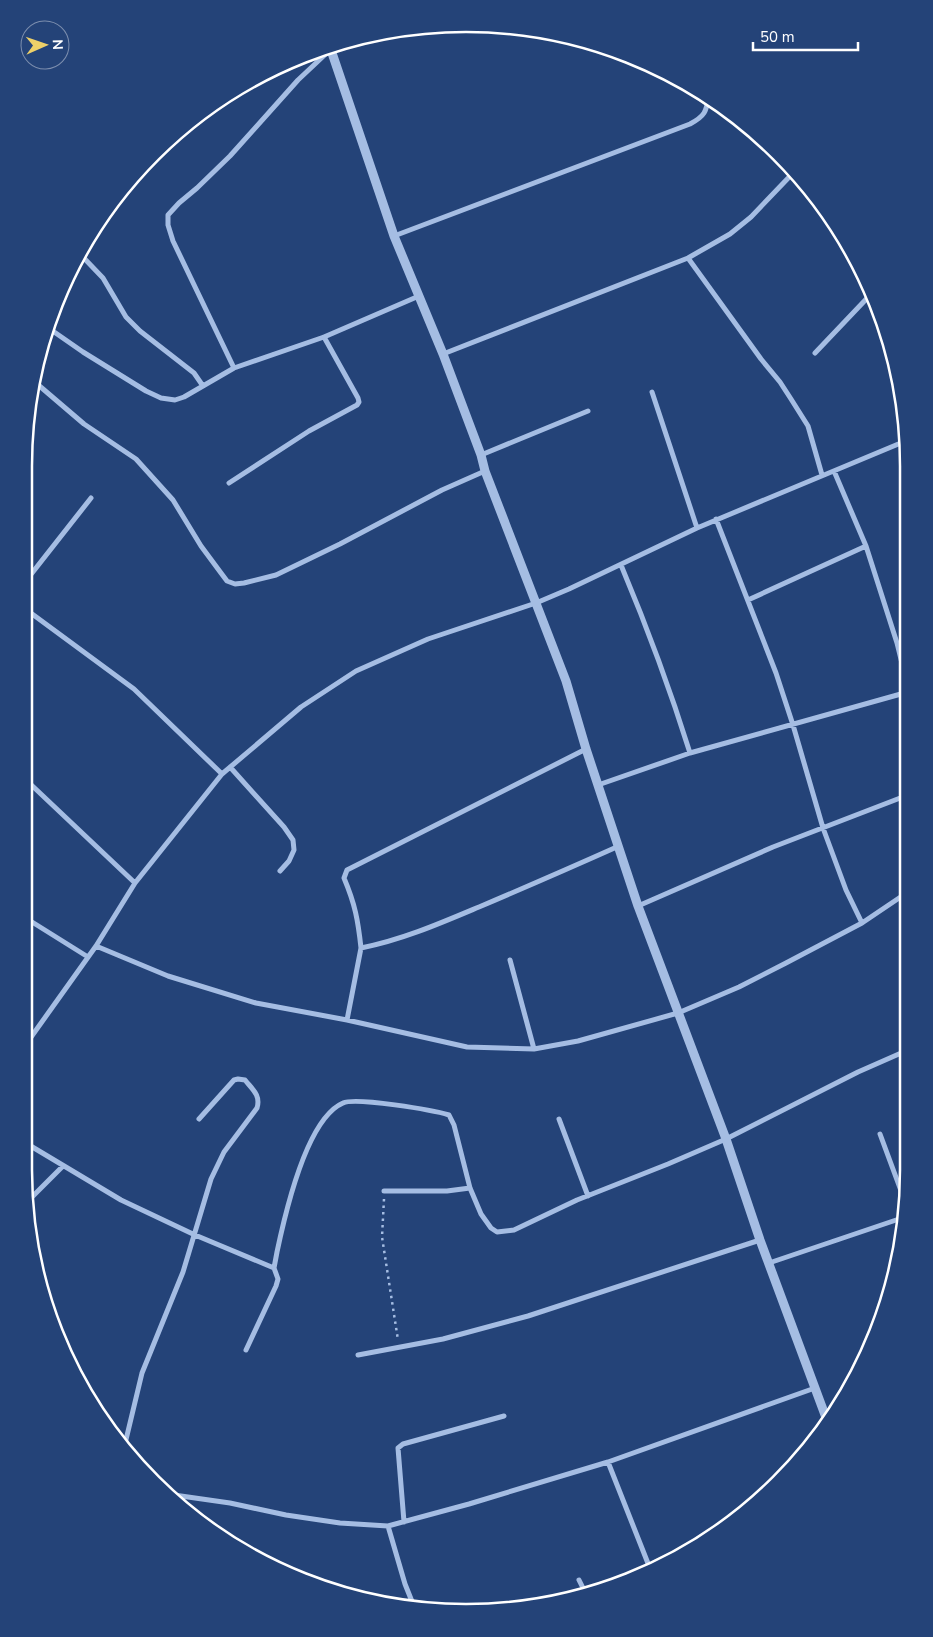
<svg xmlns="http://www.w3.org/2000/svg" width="933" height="1637" viewBox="0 0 933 1637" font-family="'Nunito Sans',sans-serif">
<rect width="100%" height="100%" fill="#244378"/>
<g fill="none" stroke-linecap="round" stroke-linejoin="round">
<path stroke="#a5bde3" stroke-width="2.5" stroke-dasharray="2.5 4" stroke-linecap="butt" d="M 384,1199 L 382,1237 L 398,1340"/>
<path stroke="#a5bde3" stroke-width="5" d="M 394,236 L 690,124 C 705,116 706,112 709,96
M 81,255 L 103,278 L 126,317 L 140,331 L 194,373 L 203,386
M 688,258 L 761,359 L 780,382 L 791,399 L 808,426 L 822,475
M 47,327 L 83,352 L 146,391 L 161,398 L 175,400 L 184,397 L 234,368 L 324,337 L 419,296
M 815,353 L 872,293
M 443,354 L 688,258 L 730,234 L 751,217 L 794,172
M 234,368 L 173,241 L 168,225 L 168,215 L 179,203 L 197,188 L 230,156 L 298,80 L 331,49
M 36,383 L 84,424 L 136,459 L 173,500 L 201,546 L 221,573 L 227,581 L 235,584 L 244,583 L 276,575 L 340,544 L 442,490 L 485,471
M 652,392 L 697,528
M 481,455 L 588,411
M 834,471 L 866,546 L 897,643 L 908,688
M 229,483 L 309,431 L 357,405 L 359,402 L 358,398 L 324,337
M 716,519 L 776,673 L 793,725 L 823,828 L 846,890 L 862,923
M 621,565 C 647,627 670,689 690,753
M 25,582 L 91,498
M 748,600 L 866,546
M 24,608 L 134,689 L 222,774
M 586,749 L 347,870 L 344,878 C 355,904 358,920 361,948 C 402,940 441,923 479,907 C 526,887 572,867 619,846
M 230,767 L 284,827 L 293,840 L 294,850 L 289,861 L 280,871
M 24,778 L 135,883
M 598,785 L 690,753 L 908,692
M 638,906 L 773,847 L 908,795
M 24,917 L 88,957
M 96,946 L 168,976 L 256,1003 L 347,1020 L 467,1047 L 534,1049 L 578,1041 L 678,1013 L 739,987 L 786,963 L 862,923 L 908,892
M 510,960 L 534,1049
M 347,1020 L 361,948
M 24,1047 L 96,946 L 135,883 L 222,774 L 301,707 L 356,671 L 428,639 L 536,603 L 569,589 L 697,528 L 908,440
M 559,1119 L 588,1196
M 880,1134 L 907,1207
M 24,1142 L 121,1200 L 195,1235 L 274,1268
M 384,1191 L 447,1191 L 470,1188
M 29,1200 L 63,1166
M 769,1263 L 905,1217
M 246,1350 L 276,1286 L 278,1279 L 274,1268 L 277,1252 C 285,1214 306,1119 343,1103 C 356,1097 433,1110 449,1115 L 454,1125 L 470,1188 L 481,1214 L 491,1228 L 497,1232 L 514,1230 L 577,1200 L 668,1164 L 726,1139 L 858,1072 L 908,1050
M 358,1355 L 443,1339 L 528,1316 L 760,1240
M 124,1448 L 142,1373 L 183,1272 L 211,1179 L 224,1152 L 257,1108 C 261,1095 252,1089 245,1080 L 238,1079 L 234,1080 L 199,1119
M 608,1462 L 651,1571
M 174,1495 L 230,1503 L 286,1515 L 340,1523 L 388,1526 L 469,1504 L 608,1462 L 815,1388
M 404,1522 L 398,1448 L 403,1444 L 504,1416
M 388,1526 L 405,1584 L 413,1604
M 579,1580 L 585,1592"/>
<path stroke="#a5bde3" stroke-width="9" d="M 330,47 L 394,236 L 443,354 L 481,455 L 485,471 L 566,681 L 586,749 L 638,906 L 726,1139 L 760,1240 L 828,1423"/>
</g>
<path d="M0 0H933V1637H0ZM466 32H466A434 434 0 0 1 900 466V1170A434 434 0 0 1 466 1604H466A434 434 0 0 1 32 1170V466A434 434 0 0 1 466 32Z" fill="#244378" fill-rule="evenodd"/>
<path fill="none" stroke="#fff" stroke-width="2.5" d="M466 32H466A434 434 0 0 1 900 466V1170A434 434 0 0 1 466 1604H466A434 434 0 0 1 32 1170V466A434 434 0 0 1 466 32Z"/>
<g transform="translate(45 45) rotate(88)"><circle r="24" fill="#244378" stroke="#7c8eae"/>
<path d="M0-4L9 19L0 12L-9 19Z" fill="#edd069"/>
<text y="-8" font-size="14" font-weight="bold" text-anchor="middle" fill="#ffffff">N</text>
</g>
<path d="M753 42v8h105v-8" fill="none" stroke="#ffffff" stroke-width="2.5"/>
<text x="760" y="42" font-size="15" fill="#ffffff" stroke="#244378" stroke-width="4" paint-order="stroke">50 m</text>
</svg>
